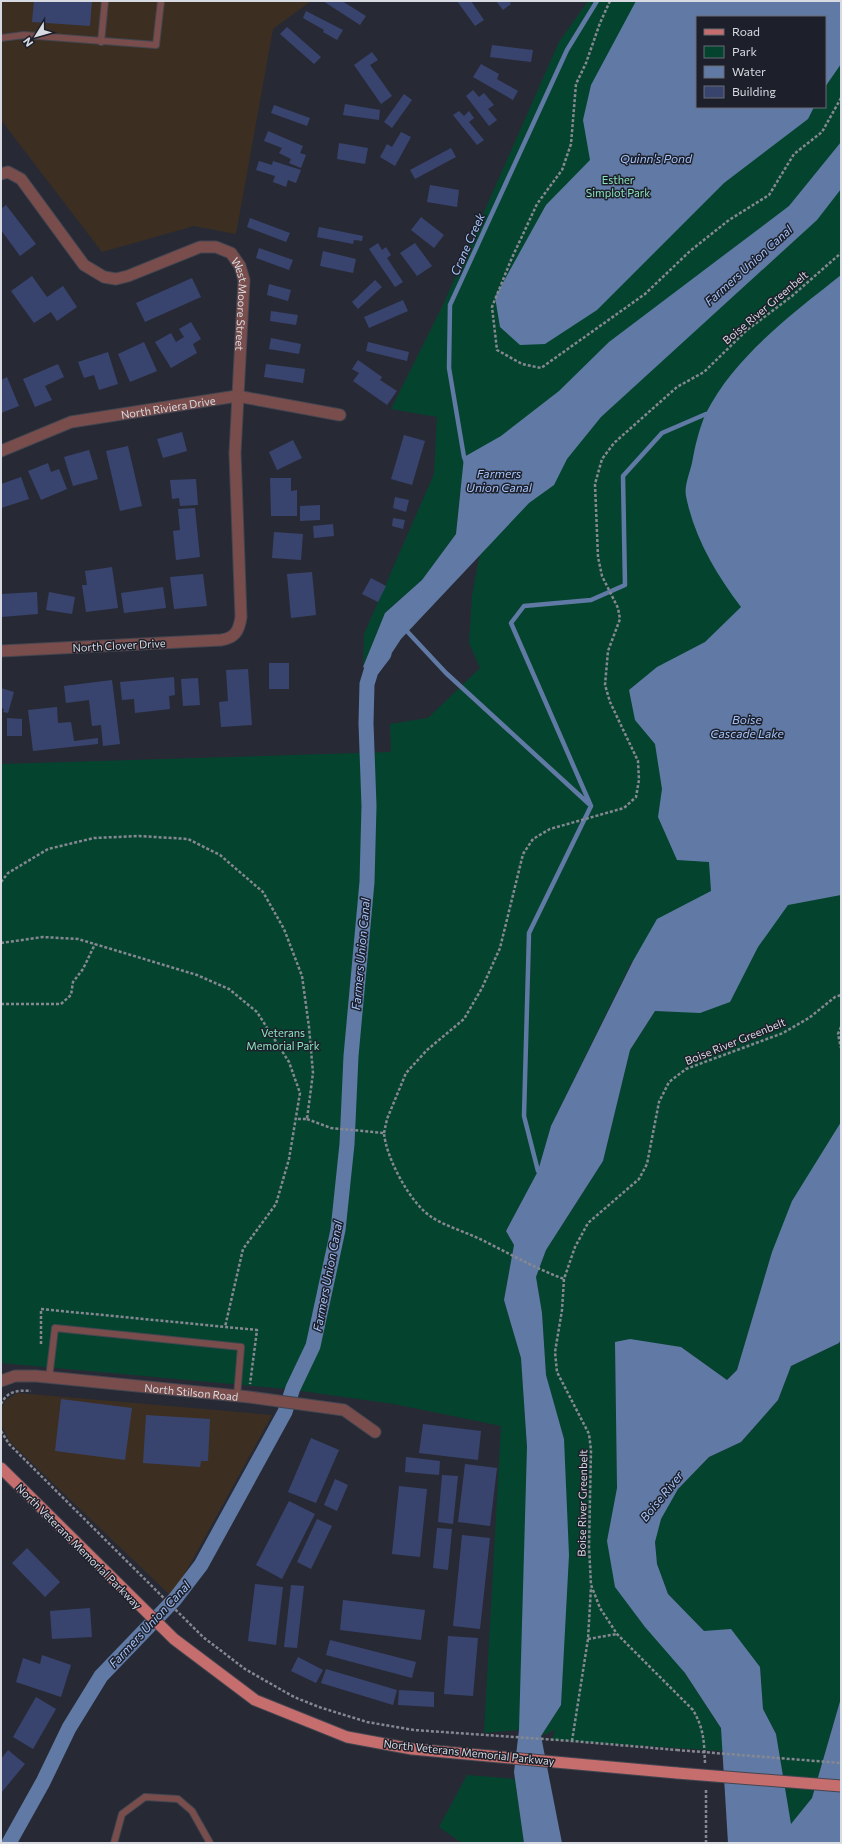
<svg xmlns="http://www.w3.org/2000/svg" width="842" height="1844" viewBox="0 0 842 1844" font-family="Commissioner,sans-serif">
<rect width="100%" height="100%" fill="#272a35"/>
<path fill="#3c2f21" d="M 1,1 L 311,1 L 273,29 L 236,234 L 194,226 L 102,252 L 1,120 Z
M 18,1393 L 272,1415 L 172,1597 L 10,1442 L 2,1426 L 1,1409 L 6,1400 Z"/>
<path fill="#04442f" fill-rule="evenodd" d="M 588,1 L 841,1 L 841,1122 L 772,1252 L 737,1370 L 727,1380 L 681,1347 L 615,1342 L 617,1488 L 607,1541 L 685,1673 L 721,1728 L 723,1751 L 552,1740 L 555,1730 L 541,1736 L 561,1705 L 564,1439 L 546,1375 L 542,1313 L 536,1277 L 546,1250 L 603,1161 L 630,1050 L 655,1011 L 689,1012 L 632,961 L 551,1126 L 538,1171 L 506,1231 L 514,1245 L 504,1300 L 521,1358 L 527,1447 L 532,1726 L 519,1730 L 484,1733 L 501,1426 L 394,1404 L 287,1389 L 1,1363 L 1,764 L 391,752 L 390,724 L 428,718 L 480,668 L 469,643 L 472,596 L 480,553 L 508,525 L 460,493 L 456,534 L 422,580 L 385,613 L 363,667 L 364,634 L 434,474 L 437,417 L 391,409 L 443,305 L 559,42 ZM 697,17 L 825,17 L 825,107 L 697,107 Z
M 841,1339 L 841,1698 L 812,1798 L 791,1825 L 776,1734 L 763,1709 L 760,1667 L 704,1631 L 668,1594 L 657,1564 L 655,1542 L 660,1519 L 678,1489 L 709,1457 L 741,1442 L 778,1400 L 791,1366 L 839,1343 Z
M 467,1775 L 515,1779 L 524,1843 L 462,1843 L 439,1827 Z"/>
<path fill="#617aa5" d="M 636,1 L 841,1 L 841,64 L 825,87 L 825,17 L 697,17 L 697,107 L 814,107 L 808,119 L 724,183 L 597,310 L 545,344 L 520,345 L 500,327 L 495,297 L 546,205 L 590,160 L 583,120 L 591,85 Z
M 841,142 L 841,189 L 817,220 L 601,417 L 567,459 L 554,485 L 529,503 L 401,639 L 378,674 L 363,667 L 385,613 L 422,580 L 456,534 L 464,457 L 501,436 L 559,391 L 609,342 L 789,206 Z
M 841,275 L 841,895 L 788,905 L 758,947 L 730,1002 L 700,1013 L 655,1011 L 630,1050 L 603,1161 L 546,1250 L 536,1277 L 542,1313 L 546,1375 L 564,1439 L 569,1555 L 561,1705 L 541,1736 L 562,1843 L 524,1843 L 514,1772 L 519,1730 L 527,1447 L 521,1358 L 504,1300 L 514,1245 L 506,1231 L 538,1171 L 551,1126 L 633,961 L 657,919 L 711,891 L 709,862 L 677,860 L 658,817 L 662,789 L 655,744 L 635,720 L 629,690 L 657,667 L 705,642 L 741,607 C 716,574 694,537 686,496 C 684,486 690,472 692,463 C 695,446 699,429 706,413 C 735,356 792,314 841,275 Z
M 841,1122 L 841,1339 L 839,1343 L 791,1366 L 778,1400 L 741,1442 L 709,1457 L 678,1489 L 661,1519 L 655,1542 L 657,1564 L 668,1594 L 704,1631 L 731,1629 L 760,1667 L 763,1709 L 776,1734 L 791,1824 L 812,1798 L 841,1698 L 841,1843 L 728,1843 L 721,1728 L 685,1673 L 645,1627 L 615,1587 L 607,1541 L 617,1488 L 615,1342 L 630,1339 L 681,1347 L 727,1380 L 737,1370 L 772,1252 L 792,1201 Z"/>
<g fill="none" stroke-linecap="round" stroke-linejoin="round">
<path stroke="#617aa5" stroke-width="4.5" d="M 466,462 L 464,457 L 449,368 L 450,305 L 567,50 L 597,1
M 404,628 L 446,673 L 589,804
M 538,1171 L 524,1116 L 529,933 L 591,806 L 511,623 L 524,606 L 591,600 L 625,585 L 623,476 L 662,433 L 706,414"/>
<path stroke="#617aa5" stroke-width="15" d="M 9,1843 L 43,1782 L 69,1728 L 101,1676 L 175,1599 L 201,1565 L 285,1412 L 293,1388 L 313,1346 L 338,1230 L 347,1144 L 351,1056 L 367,882 L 369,806 L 366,723 L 367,684 L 371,671 L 384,654"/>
</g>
<path fill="#39446e" d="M 34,1 L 92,1 L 90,26 L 32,22 Z
M 323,1 L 342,1 L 366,16 L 360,25 Z
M 457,1 L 471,1 L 484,20 L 475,26 Z
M 496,1 L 509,1 L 511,4 L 503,10 Z
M 306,11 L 343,30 L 337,40 L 323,32 L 324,30 L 303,18 Z
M 287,27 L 321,57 L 314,64 L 280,34 Z
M 492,45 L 533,50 L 531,62 L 490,57 Z
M 372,52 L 378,60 L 370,65 L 392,96 L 381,104 L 354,65 Z
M 481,64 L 499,74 L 497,79 L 518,91 L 513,100 L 473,77 Z
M 473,90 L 479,97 L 484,93 L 494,105 L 488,109 L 497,120 L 489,126 L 466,96 Z
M 404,94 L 412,100 L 392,128 L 384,122 Z
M 345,104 L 380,110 L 379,120 L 343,115 Z
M 274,105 L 310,118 L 307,126 L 271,113 Z
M 459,111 L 464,116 L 469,111 L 474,118 L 469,122 L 484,140 L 477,145 L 453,115 Z
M 268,131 L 303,146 L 300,153 L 306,155 L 301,168 L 289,163 L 291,159 L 279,153 L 282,148 L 264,141 Z
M 401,132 L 411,137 L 395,166 L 380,157 L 387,144 L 392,147 Z
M 339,143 L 368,148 L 365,164 L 337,159 Z
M 451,148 L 456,157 L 415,179 L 410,170 Z
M 259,161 L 272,165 L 273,161 L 301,170 L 296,183 L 288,180 L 286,187 L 273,182 L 275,176 L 256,170 Z
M 430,185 L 459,190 L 457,207 L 427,202 Z
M 6,205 L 36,244 L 20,256 L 1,230 L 1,209 Z
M 421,217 L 444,235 L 434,248 L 411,230 Z
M 250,218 L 290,233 L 286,242 L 247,227 Z
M 319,227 L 363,236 L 362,241 L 354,240 L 353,244 L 317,237 Z
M 378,243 L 382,250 L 386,247 L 391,255 L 387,258 L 403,282 L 395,287 L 369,249 Z
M 415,243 L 432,266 L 417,276 L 400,253 Z
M 259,248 L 293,260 L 289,270 L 256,258 Z
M 323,251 L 356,259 L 353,273 L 320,266 Z
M 32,276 L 47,297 L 63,286 L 77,307 L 57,321 L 51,312 L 34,323 L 11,291 Z
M 192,278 L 201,297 L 145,322 L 136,303 Z
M 375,280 L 382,287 L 358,309 L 352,302 Z
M 269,284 L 291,290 L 288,301 L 267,295 Z
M 403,300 L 408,311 L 369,328 L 364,317 Z
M 271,311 L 298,315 L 296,325 L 270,321 Z
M 191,322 L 201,339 L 193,344 L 197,353 L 171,368 L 155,342 L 171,333 L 176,342 L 184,337 L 179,329 Z
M 271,338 L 301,344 L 299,354 L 269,349 Z
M 144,342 L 157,371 L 130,382 L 118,354 Z
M 368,342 L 409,352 L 407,361 L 366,351 Z
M 108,352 L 118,384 L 99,390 L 94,375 L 84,378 L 78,362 Z
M 358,360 L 382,377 L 380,380 L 397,391 L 387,405 L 353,381 L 359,373 L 352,369 Z
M 58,364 L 64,377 L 45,386 L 52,400 L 35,407 L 23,379 Z
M 266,364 L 305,369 L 303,383 L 264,377 Z
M 7,377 L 19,406 L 1,413 L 1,380 Z
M 182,432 L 187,451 L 163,458 L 157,439 Z
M 404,435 L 425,441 L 412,485 L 391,479 Z
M 293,440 L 302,458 L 277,470 L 269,452 Z
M 128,446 L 142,506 L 120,511 L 106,451 Z
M 89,450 L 98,479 L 73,486 L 64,457 Z
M 48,463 L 51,472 L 59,469 L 67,489 L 41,500 L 28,471 Z
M 21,477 L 29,499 L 1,508 L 1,484 Z
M 270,478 L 291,478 L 291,491 L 297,490 L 297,516 L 271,516 Z
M 196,479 L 198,505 L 180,506 L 179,498 L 172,499 L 170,480 Z
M 395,497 L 409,500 L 406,512 L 393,508 Z
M 320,505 L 320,520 L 300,521 L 300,506 Z
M 195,508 L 200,557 L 176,560 L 173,531 L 180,530 L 178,509 Z
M 393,518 L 405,520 L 403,529 L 392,526 Z
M 333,524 L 334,536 L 314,538 L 313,526 Z
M 274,532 L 303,534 L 301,560 L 272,558 Z
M 112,567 L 118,608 L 86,612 L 82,585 L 87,585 L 85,571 Z
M 312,572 L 316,615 L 291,618 L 287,574 Z
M 203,574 L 207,606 L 174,609 L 170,577 Z
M 371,578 L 386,586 L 378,602 L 362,594 Z
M 163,587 L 166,608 L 124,613 L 121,593 Z
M 37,592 L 38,614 L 1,617 L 1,594 Z
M 49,592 L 75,597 L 72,614 L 46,610 Z
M 269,663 L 289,663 L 289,689 L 269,689 Z
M 248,669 L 252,725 L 221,727 L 219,702 L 228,701 L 226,670 Z
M 174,677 L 175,695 L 169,696 L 170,709 L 135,713 L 134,699 L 122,700 L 120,682 Z
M 198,678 L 200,705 L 183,706 L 181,679 Z
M 112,680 L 120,744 L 103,746 L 101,725 L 92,726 L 89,700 L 66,703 L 64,686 Z
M 1,688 L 14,692 L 8,713 L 3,712 L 4,709 L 1,708 Z
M 57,707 L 58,723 L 71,722 L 74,741 L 98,738 L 98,744 L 33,751 L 28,710 Z
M 7,718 L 22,719 L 22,736 L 7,736 Z
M 61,1399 L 132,1408 L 125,1460 L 55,1451 Z
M 146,1415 L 210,1419 L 208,1461 L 201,1461 L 200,1467 L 143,1463 Z
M 423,1424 L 481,1431 L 478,1460 L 419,1453 Z
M 311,1438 L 339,1450 L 316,1503 L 288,1492 Z
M 406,1457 L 440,1461 L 439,1475 L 405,1472 Z
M 465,1464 L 497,1468 L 490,1526 L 458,1522 Z
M 442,1475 L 458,1476 L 453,1524 L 438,1522 Z
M 335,1479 L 348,1485 L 337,1511 L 324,1505 Z
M 399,1486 L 427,1489 L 420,1557 L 392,1554 Z
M 289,1501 L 315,1514 L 282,1579 L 256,1565 Z
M 317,1519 L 332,1526 L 311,1569 L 297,1562 Z
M 437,1528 L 452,1529 L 448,1570 L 433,1568 Z
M 462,1535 L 490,1538 L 480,1629 L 453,1626 Z
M 27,1548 L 60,1582 L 45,1597 L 12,1563 Z
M 255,1584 L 283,1587 L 276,1645 L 248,1641 Z
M 291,1585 L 304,1586 L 297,1648 L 284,1647 Z
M 343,1600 L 425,1610 L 421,1640 L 340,1630 Z
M 90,1608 L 92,1637 L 52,1639 L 50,1611 Z
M 448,1636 L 478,1638 L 473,1696 L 444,1694 Z
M 330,1640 L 416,1662 L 412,1678 L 326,1655 Z
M 42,1655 L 71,1665 L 61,1697 L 16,1682 L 23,1658 L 40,1664 Z
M 298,1657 L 323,1670 L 316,1683 L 291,1671 Z
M 326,1669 L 397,1690 L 393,1705 L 321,1683 Z
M 399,1690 L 434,1692 L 434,1707 L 398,1705 Z
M 36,1697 L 56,1709 L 33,1749 L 13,1737 Z
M 8,1750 L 25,1764 L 1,1793 L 1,1759 Z"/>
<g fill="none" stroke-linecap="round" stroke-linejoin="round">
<g stroke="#434651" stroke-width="8">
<path id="service" d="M 1,38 L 24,35 L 156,45 L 161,1
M 101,42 L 105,1
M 49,1378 L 55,1328 L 241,1347 L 237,1396
M 114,1843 L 122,1814 L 145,1797 L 178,1799 L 192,1811 L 210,1843"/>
</g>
<g stroke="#434651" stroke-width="13">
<g id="minor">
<path id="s1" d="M 1,174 L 8,172 L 21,179 L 84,265 L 104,277 L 116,279 L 128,276 L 200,247 L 216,247 L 231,253 L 240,266 L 244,280 L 235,453 L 241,617 C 239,631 235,638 221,640 L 1,651"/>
<path id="s2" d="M 1,451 L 71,422 L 237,396 L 340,415"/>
<path id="s3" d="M 1,1381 L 15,1376 L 36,1376 L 249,1397 L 344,1410 L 375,1432"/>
</g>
</g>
<g stroke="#434651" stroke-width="13">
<path id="primary" d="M 1,1468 L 174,1639 L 255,1700 L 347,1737 L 412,1749 L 677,1773"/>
</g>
<path stroke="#868891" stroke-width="2.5" stroke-dasharray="3 2" stroke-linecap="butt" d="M 610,1 L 600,23 L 586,63 L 576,84 L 571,144 L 562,170 L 537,204 L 511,260 L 492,307 L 497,350 L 522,364 L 541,368 L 645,294 L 690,251 L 729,220 L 769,195 L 794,154 L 822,132 L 841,98
M 1,882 L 8,873 L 48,849 L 94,838 L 139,836 L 188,839 L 220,855 L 263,892 L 284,929 L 302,976 L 309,1027 L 313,1073 L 307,1119 L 296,1119
M 1,943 L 43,937 L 78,939 L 197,975 L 229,989 L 257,1012 L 289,1062 L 300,1093 L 289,1159 L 276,1204 L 243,1249 L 225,1327
M 1,1004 L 61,1004 L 71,995 L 73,982 L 83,969 L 95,944
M 841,1027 L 838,1034 L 841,1048
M 307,1119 L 331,1128 L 384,1133 C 386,1158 411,1205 433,1218 C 450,1228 469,1233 486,1242 C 512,1255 537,1269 564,1279
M 384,1133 L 387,1119 L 406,1073 L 427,1050 L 464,1019 L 482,988 L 500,948 L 523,854 L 533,839 L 550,829 L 624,808 L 636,797 L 639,780 L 638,761 L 610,702 L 605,685 L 608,651 L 620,619 L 618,608 L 602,576 L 598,557 L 595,484 L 602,459 L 614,443 L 677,387 L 704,372 L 747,330 L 792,296 L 841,253
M 41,1344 L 41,1309 L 257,1330 L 250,1384
M 1,1404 C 7,1391 18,1390 31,1391
M 1,1431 L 9,1444 L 203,1637 L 245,1669 L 294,1697 L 319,1707 L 367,1722 L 414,1730 L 572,1741 L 677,1750
M 588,1639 L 617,1634
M 572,1741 L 588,1639 L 591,1587
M 705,1763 C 704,1741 704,1729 693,1710 L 617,1634 L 600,1608 L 591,1585 L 589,1546 L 591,1450 L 589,1434 L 557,1372 L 555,1352 L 562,1310 L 564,1279 L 575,1247 L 588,1223 L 639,1179 L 647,1164 L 659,1102 L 669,1082 L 686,1069 L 783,1033 L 809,1018 L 835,997 L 841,995
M 706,1843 L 706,1788"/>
<use href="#service" stroke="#794d4c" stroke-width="6"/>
<use href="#minor" stroke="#794d4c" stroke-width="11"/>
<use href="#primary" stroke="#c66d6d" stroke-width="11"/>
<g stroke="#434651" stroke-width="13" stroke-linecap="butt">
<path id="primary-bridge" d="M 677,1773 L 841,1786"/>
</g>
<path stroke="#868891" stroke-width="2.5" stroke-dasharray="3 2" stroke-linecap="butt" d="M 677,1750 L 841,1763"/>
<use href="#primary-bridge" stroke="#c66d6d" stroke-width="11"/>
</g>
<g text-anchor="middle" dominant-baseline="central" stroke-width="3" stroke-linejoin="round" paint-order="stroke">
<g font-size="11" fill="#8ae3bc" stroke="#1d202b">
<text x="618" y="179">Esther<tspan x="618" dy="13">Simplot Park</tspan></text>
<text x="283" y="1032">Veterans<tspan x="283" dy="13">Memorial Park</tspan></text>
</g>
<g font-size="11" fill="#d8dae1" stroke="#1d202b">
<text stroke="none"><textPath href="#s1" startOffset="340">West Moore Street</textPath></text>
<text transform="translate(765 307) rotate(-40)">Boise River Greenbelt</text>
<text stroke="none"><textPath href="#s2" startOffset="174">North Riviera Drive</textPath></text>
<text transform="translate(119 645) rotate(-3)">North Clover Drive</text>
<text transform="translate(735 1041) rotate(-22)">Boise River Greenbelt</text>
<text stroke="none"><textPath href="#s3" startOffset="192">North Stilson Road</textPath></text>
<text transform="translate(582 1503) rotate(-89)">Boise River Greenbelt</text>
<text transform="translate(79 1546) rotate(45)">North Veterans Memorial Parkway</text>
<text transform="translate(469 1752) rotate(6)">North Veterans Memorial Parkway</text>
</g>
<g font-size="12" font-style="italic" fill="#a4c3f8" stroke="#1d202b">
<text x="656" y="158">Quinn's Pond</text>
<text transform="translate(467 244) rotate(-66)">Crane Creek</text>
<text transform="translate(748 265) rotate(-42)">Farmers Union Canal</text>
<text x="499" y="473">Farmers<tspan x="499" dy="14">Union Canal</tspan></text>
<text x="747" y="719">Boise<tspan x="747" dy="14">Cascade Lake</tspan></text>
<text transform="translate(360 954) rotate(-85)">Farmers Union Canal</text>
<text transform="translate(327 1276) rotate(-79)">Farmers Union Canal</text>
<text transform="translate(661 1496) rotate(-51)">Boise River</text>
<text transform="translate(149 1624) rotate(-47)">Farmers Union Canal</text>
</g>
</g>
<rect width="842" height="1844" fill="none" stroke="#d8dae1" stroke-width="4"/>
<rect x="696" y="16" width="130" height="92" fill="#1d202b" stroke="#686a74"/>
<rect x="704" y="29" width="20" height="6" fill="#c66d6d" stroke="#686a74"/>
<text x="732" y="36" font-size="12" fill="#d8dae1">Road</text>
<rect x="704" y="46" width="20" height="12" fill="#04442f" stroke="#686a74"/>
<text x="732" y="56" font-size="12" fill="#d8dae1">Park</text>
<rect x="704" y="66" width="20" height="12" fill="#617aa5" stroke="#686a74"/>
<text x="732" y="76" font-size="12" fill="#d8dae1">Water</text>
<rect x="704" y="86" width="20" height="12" fill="#39446e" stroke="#686a74"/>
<text x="732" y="96" font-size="12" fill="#d8dae1">Building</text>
<g transform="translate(36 36) rotate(233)" stroke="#1d202b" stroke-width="3" paint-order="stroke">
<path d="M0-3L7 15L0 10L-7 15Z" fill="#d8dae1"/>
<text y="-6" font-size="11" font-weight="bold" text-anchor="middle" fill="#d8dae1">N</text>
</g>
</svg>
